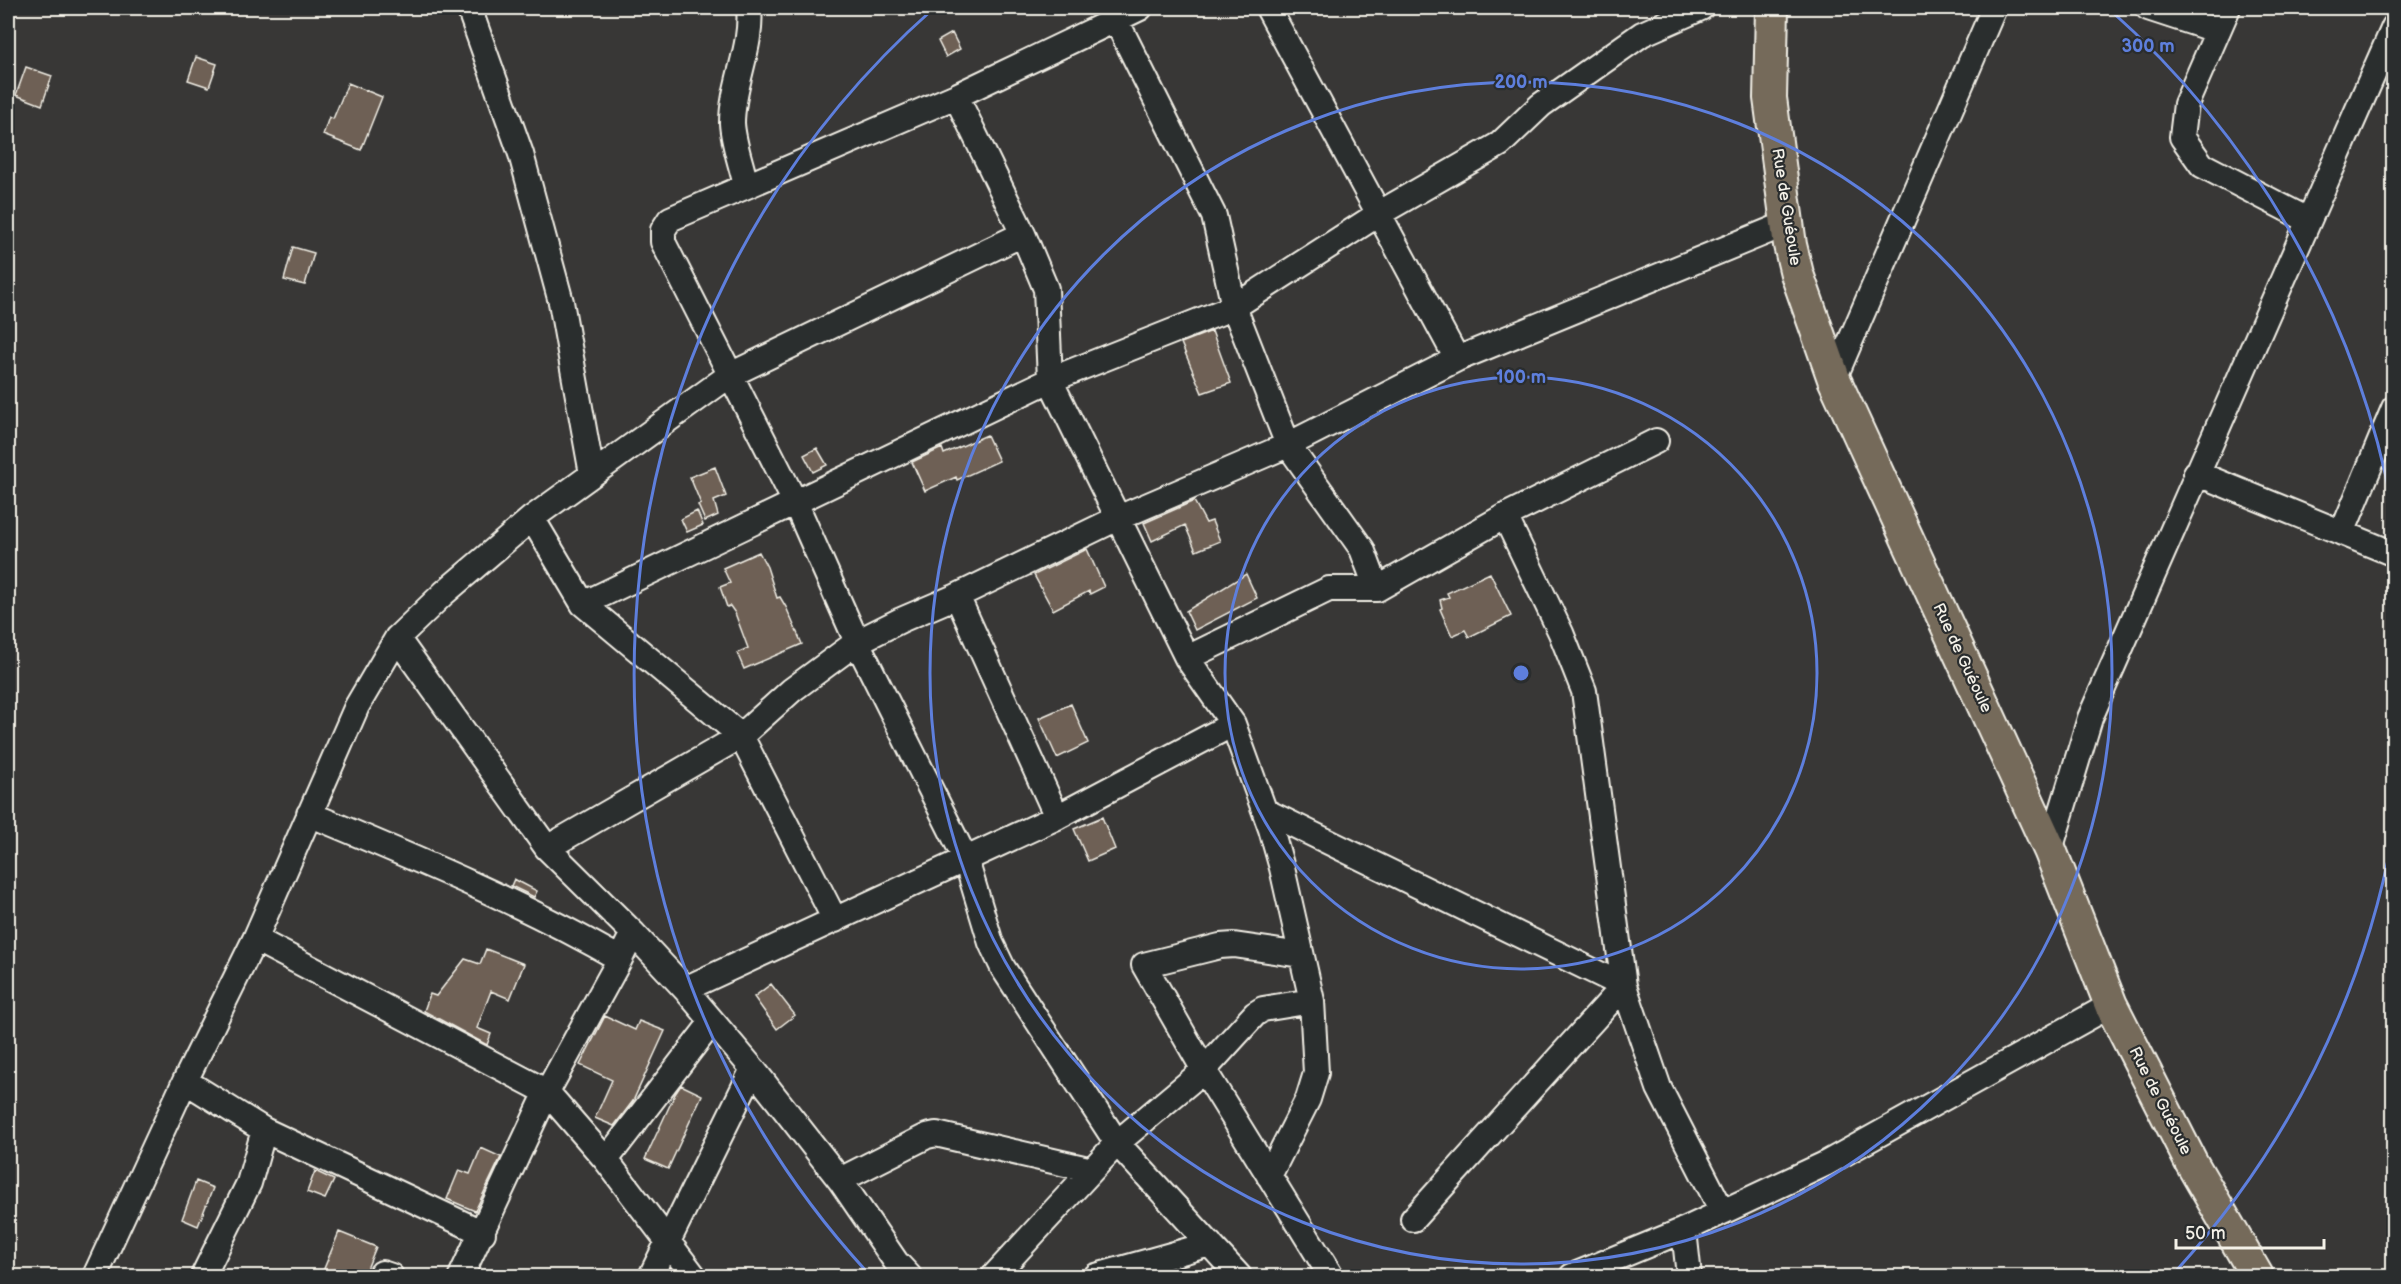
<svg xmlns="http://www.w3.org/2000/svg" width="2401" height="1284" viewBox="0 0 2401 1284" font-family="'Balsamiq Sans',sans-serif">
<rect width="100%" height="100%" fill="#383736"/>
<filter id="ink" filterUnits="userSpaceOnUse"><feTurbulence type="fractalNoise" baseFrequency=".0167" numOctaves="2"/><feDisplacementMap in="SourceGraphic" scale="12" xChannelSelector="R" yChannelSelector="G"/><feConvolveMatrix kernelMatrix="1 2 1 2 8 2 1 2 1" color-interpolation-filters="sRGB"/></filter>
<g filter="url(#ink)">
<path fill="#6e6054" stroke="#f4f1e8" stroke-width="1.5" d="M 952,33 L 960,49 L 946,57 L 938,41 Z
M 196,57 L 217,64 L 209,87 L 188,80 Z
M 26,67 L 52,76 L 42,105 L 16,95 Z
M 348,83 L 382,97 L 361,150 L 323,135 L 329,117 L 333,119 Z
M 293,247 L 314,253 L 305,285 L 284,280 Z
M 1212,331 L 1231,383 L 1202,393 L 1181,343 Z
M 987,435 L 999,461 L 957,480 L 956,477 L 925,491 L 912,462 L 942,448 L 944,454 Z
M 817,448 L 827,465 L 813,472 L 804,455 Z
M 715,467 L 726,496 L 714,501 L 718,515 L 705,521 L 698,505 L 701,504 L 690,477 Z
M 1194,501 L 1206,523 L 1212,521 L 1220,541 L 1196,551 L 1185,525 L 1152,541 L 1144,523 Z
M 697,511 L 703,525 L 687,532 L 681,519 Z
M 1087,549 L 1104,587 L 1090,594 L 1089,591 L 1053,610 L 1034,575 Z
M 759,552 L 767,567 L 777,598 L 780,597 L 786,607 L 802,644 L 744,669 L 737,653 L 748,648 L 735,613 L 730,606 L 727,607 L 720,587 L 730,583 L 723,568 Z
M 1490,573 L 1511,616 L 1469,637 L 1465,630 L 1452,636 L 1440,609 L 1442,608 L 1440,600 L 1449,597 L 1447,593 Z
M 1246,574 L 1257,598 L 1195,630 L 1186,611 Z
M 1071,704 L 1088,743 L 1057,758 L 1039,718 Z
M 1102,817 L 1115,849 L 1088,861 L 1074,829 Z
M 514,879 L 537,891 L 534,897 L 511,886 Z
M 486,949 L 524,964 L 510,999 L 491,991 L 477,1028 L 491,1034 L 487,1045 L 424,1011 L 430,994 L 436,996 L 465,959 L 480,964 Z
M 771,984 L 795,1015 L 777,1029 L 754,997 Z
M 605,1016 L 635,1030 L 639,1021 L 665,1031 L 633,1101 L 614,1126 L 595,1118 L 612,1080 L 580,1065 Z
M 681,1085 L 702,1095 L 668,1169 L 645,1159 L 675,1094 Z
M 481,1148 L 501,1157 L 475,1211 L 447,1199 L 459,1170 L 470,1174 Z
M 315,1171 L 334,1180 L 325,1199 L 307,1192 Z
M 196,1181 L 213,1188 L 198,1226 L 182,1219 Z
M 339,1232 L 376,1247 L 364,1276 L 321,1276 Z"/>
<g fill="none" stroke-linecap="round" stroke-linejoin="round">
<g stroke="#f4f1e8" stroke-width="28">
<path id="minor" d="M 469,8 L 521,154 L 561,302 L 592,474
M 1110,8 L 1214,216 L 1234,307 L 1288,445 L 1362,549 L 1377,589
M 1140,8 L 956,96 L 670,219 L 663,230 L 663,242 L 795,502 L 857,642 L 966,860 L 991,943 L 1003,968 L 1117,1143 L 1239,1276
M 1268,8 L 1457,359
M 2148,8 L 2218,31
M 2228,8 L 2186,104 L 2182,137 L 2202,165 L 2308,220
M 956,96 L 1023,234 L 1046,289 L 1050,380 L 1187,658 L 1233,724 L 1271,829 L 1282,868 L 1312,1001 L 1316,1073 L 1308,1099 L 1269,1176
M 746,186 C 742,166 733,143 732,123 C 732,84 753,47 749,8
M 1834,379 L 1994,8
M 2196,473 L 2394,554
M 532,518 L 583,604 L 741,736 L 835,920
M 2342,533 L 2394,408
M 957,596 L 1057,817
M 583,604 L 1050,380 L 1234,307 L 1380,213 L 1500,144 L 1541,105 L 1642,34 L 1701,8
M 397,638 L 547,848 L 633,933 L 685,989 L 753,1069 L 840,1180 L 896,1262 L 909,1276
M 1187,658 L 1329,589 L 1377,589 L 1505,516 L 1656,441
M 1265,811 L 1624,986 L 1659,1088 L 1722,1211
M 309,814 C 414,858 521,902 620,959
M 547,848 L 741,736 L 792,690 L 857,642 L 901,620 L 957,596 L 1118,518 L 1288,445 L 1457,359 L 1788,223
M 2050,850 L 2090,718 L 2394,27
M 255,939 L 547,1092 L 606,1160 L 694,1276
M 1301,955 L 1234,945 L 1220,946 L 1144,965 L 1204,1070 L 1331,1276
M 685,989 L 1057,817 L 1233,724
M 185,1081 L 264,1130 L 483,1233
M 606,1160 L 712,1022
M 840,1180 L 927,1136 L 936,1134 L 1092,1170
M 1413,1219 L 1624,986 L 1584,691 L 1561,633 L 1505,516
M 1684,1230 L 1689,1276
M 95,1276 L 185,1081 L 255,939 L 357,706 L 397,638 L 444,593 L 532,518 L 730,375 L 1023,234
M 203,1276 L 249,1183 L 264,1130
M 380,1276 L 382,1273 L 391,1276
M 461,1276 L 547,1092 L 620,959 L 633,933
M 651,1276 L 753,1069
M 994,1276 L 1117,1143 L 1204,1070 L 1255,1014 L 1263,1009 L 1312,1001
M 1096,1276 L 1210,1244
M 1572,1276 L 1684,1230 L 1825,1164 L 2111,1005"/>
</g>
<g stroke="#f4f1e8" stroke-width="36">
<path id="major" d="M 1772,8 L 1770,98 L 1790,245 L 1797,274 L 1834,379 L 2050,850 L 2111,1005 L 2191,1162 L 2257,1276"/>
</g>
<use href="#minor" stroke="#2a2d2e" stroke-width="24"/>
<use href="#major" stroke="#746a5a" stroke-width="32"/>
</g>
</g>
<g fill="none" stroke="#5e7fdd" stroke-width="3">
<circle cx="1521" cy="673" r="296"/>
<circle cx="1521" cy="673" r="591"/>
<path d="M2393 835A887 887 0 0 1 2175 1272M867 1272A887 887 0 0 1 933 9M2109 9A887 887 0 0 1 2393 511"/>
</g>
<g text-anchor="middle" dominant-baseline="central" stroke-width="4.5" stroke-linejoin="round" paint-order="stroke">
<g font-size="16" fill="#f4f1e8" stroke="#2a2d2e">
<text transform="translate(1786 207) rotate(81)">Rue de Guéoule</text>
<text transform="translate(1962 658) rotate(65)">Rue de Guéoule</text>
<text transform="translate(2160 1101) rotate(63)">Rue de Guéoule</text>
</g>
</g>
<circle cx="1521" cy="673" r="9" fill="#5e7fdd" stroke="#2a2d2e" stroke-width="3"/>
<g font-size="18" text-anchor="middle" font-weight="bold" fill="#5e7fdd" stroke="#2a2d2e" stroke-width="4.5" stroke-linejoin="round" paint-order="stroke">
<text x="2148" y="52">300 m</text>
<text x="1521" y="88">200 m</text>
<text x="1521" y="383">100 m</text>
</g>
<rect width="2401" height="1284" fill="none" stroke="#2a2d2e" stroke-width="30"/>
<rect x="15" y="15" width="2371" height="1254" fill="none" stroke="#f4f1e8" stroke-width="2" filter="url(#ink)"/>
<path d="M2176 1239v9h148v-9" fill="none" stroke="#f4f1e8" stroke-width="3"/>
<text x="2185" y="1239" font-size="18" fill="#f4f1e8" stroke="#2a2d2e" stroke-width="4.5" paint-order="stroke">50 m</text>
</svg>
